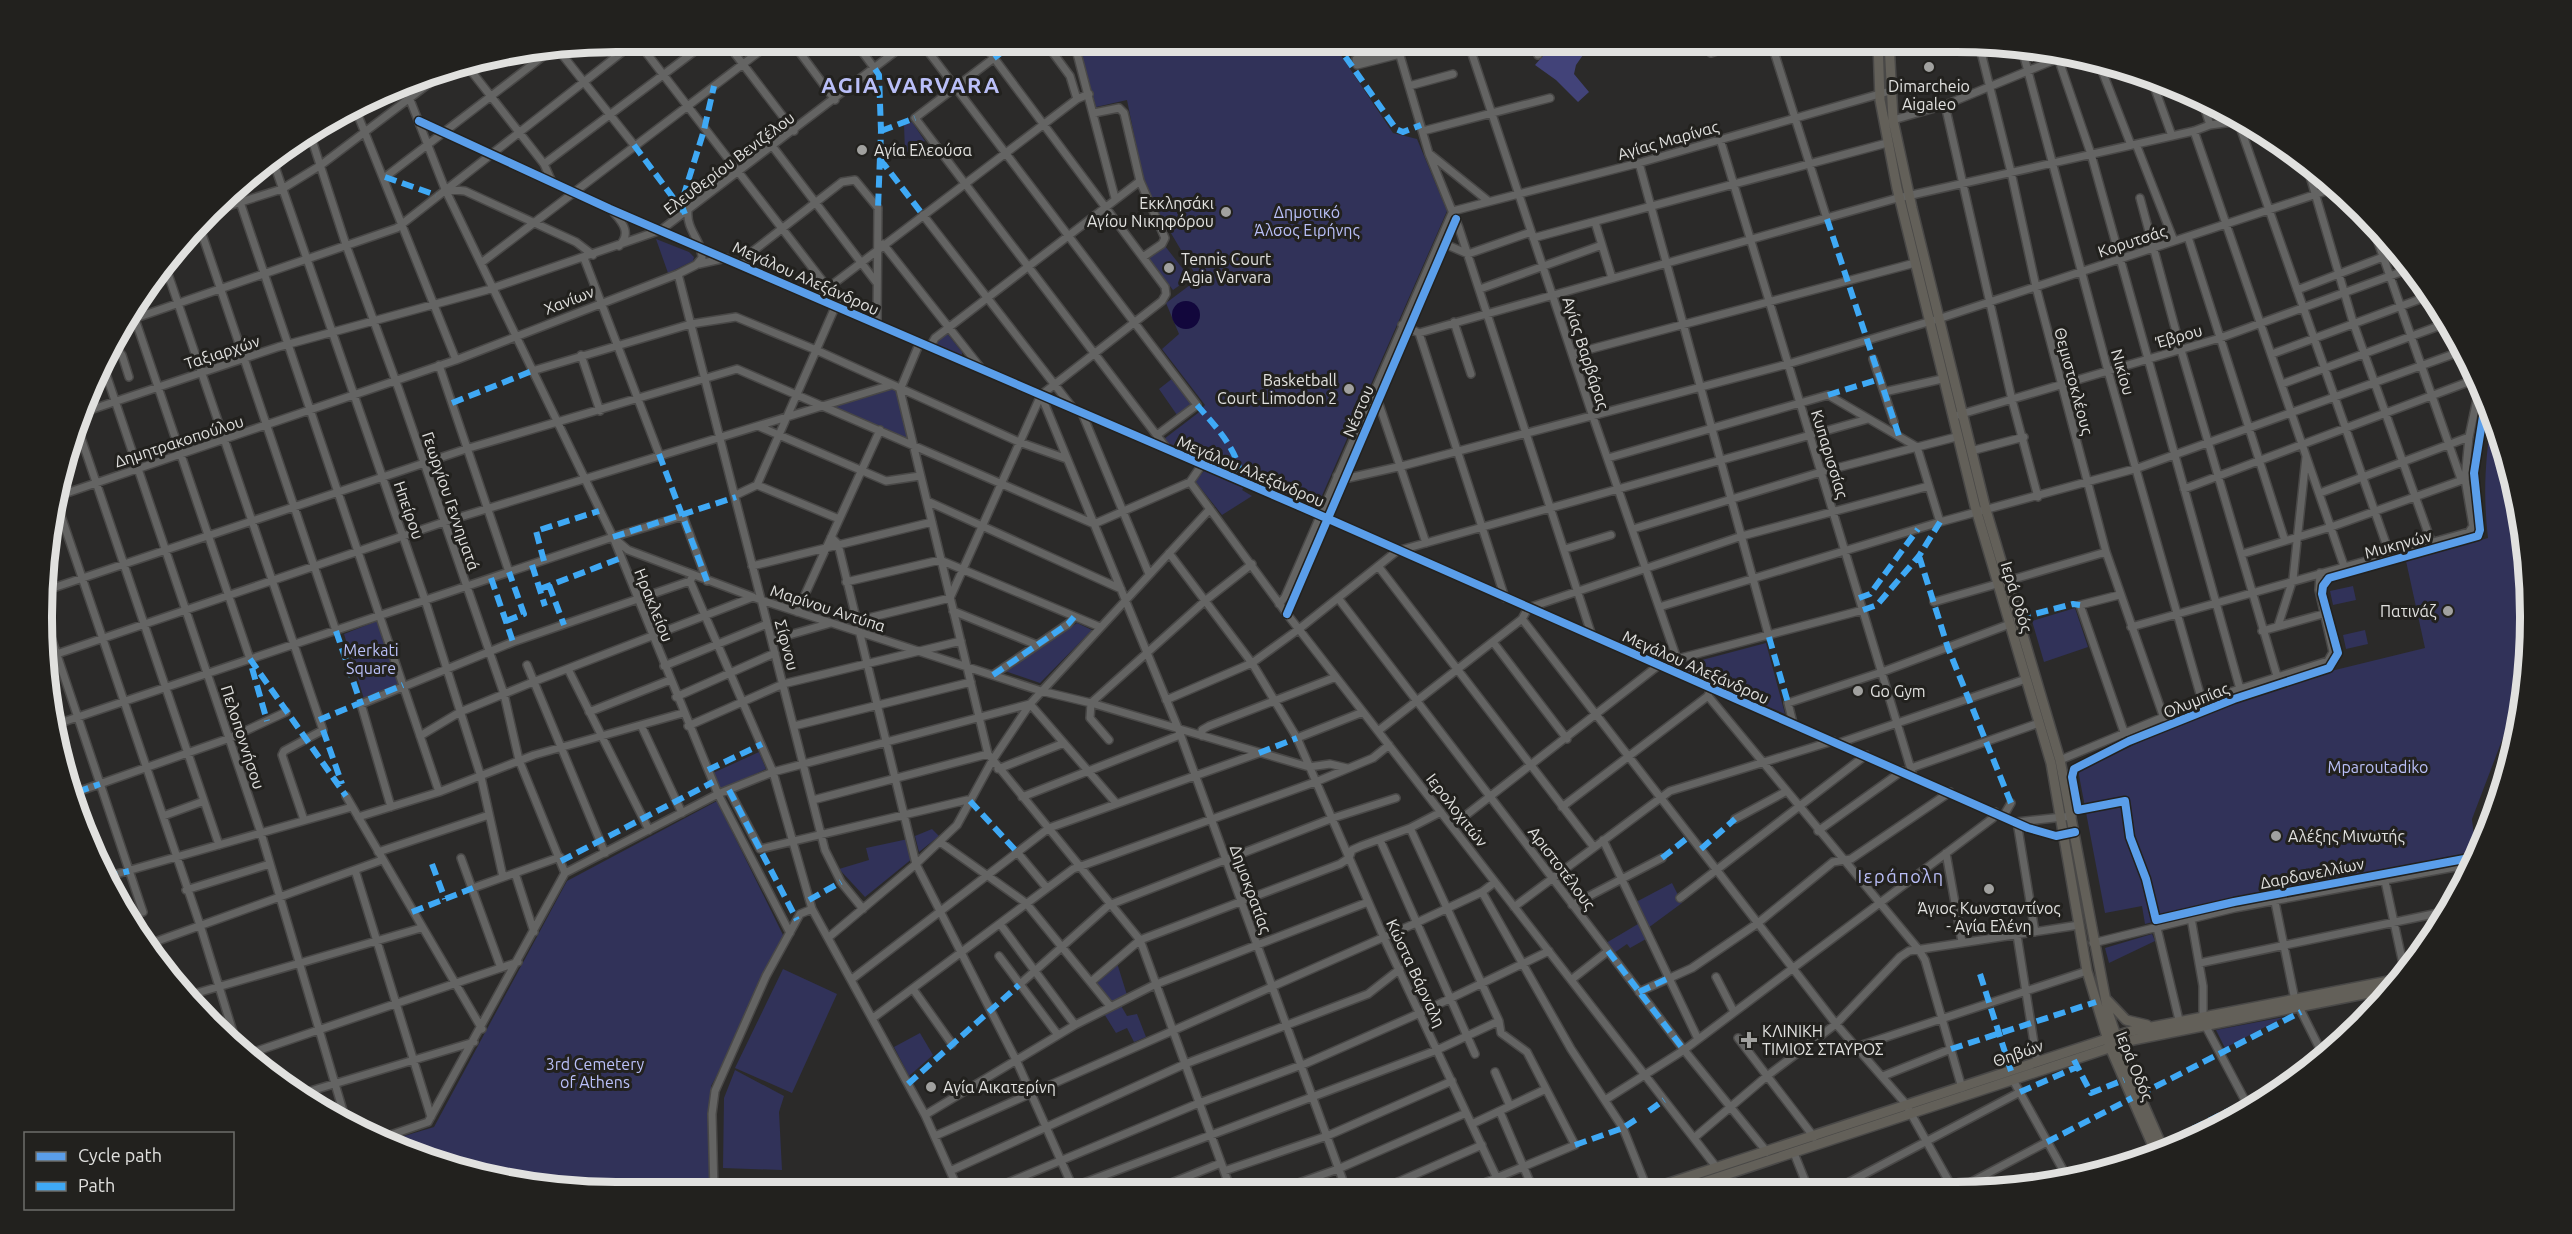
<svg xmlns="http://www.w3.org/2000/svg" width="2572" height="1234" viewBox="0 0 2572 1234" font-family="Ubuntu,sans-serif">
<rect width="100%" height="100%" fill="#2b2a29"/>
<path fill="#313259" d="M 1078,42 L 1332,42 L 1393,133 L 1417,139 L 1447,211 L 1317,507 L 1168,443 L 1164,439 L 1198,413 L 1205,405 L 1162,349 L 1179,334 L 1166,303 L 1198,279 L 1145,189 L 1127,100 L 1096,107 Z
M 912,122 L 925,141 L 905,153 L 904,124 Z
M 656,239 L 689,252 L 694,257 L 693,261 L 668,273 Z
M 1165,246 L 1190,278 L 1173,290 L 1148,257 Z
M 946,332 L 962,352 L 962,358 L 932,345 Z
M 1173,378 L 1192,405 L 1177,415 L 1159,389 Z
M 891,388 L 899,392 L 910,441 L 831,406 Z
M 2492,417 L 2519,505 L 2530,617 L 2519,724 L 2507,727 L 2472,819 L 2476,855 L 2229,902 L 2145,924 L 2142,906 L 2105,913 L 2078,770 L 2205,713 L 2331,671 L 2425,648 L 2406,561 L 2488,538 C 2483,496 2485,458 2492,417 Z
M 1205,470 L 1244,487 L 1242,490 L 1252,496 L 1222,515 L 1195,481 Z
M 2353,586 L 2356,600 L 2333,605 L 2330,591 Z
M 2075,608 L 2088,647 L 2044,662 L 2032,621 Z
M 377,621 L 398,684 L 364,699 L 344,634 Z
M 1077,623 L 1092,630 L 1040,683 L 1005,671 Z
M 2365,630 L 2368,644 L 2346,649 L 2343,635 Z
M 1766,643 L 1785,714 L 1684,670 L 1683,665 Z
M 759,752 L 766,769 L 720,790 L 713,773 Z
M 717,801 L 784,937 L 736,1041 L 711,1086 L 712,1192 L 617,1192 L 504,1181 L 397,1148 L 384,1142 L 434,1127 L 567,881 Z
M 932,829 L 939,836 L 919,852 L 915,836 Z
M 908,839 L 913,858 L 865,897 L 839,869 L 869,860 L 866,848 Z
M 1672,883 L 1682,903 L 1648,928 L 1636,902 Z
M 1638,924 L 1646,939 L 1630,948 L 1627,944 L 1614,953 L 1606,943 Z
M 2152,934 L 2155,941 L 2109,963 L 2105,948 Z
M 1117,963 L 1127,995 L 1111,1003 L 1097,983 Z
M 783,969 L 837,994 L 792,1093 L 735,1068 Z
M 1120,1004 L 1127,1016 L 1137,1014 L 1146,1037 L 1134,1042 L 1127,1028 L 1116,1033 L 1103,1012 Z
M 2284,1017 L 2225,1048 L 2216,1030 Z
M 920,1033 L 933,1055 L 909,1076 L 894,1047 Z
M 735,1070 L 784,1096 L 779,1112 L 782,1170 L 723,1168 L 724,1098 Z"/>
<path fill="#424379" d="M 1555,42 L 1592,42 L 1576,65 L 1574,74 L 1589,92 L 1578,102 L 1556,80 L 1535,65 Z"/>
<path fill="#12073c" d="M1172 315a14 14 0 1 1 28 0a14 14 0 1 1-28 0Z"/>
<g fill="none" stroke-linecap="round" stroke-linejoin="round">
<g stroke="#494847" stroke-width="10">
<path id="minor" d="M 638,42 L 835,297 L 836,305 L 757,485
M 726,42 L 794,131
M 792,42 L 835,100
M 855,42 L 875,69
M 921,42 L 1197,405 L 1157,435
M 1045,42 L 1070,76 L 1077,99
M 1074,42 L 1115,198
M 1396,42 L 1429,154 L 1459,228 L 1592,636
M 1468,42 L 1592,414 L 1677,659 L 1672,671
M 1534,42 L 1538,55
M 1771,42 L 1827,219
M 1979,44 L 2011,172 L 2036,287 L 2106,552 L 2164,718
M 1398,47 L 1356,59 L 1357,65 L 1400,54
M 2022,49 L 2108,371 L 2202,701
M 1399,51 L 1437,42
M 560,52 L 634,145
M 2056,52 L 2091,154 L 2240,689
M 1711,53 L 1743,42
M 994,58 L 915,118 L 1168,450
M 2099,63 L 2131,145
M 468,67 L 544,164 L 552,182
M 2151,78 L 2172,136
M 1409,86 L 1453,74
M 405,87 L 445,189 L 613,537 L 718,794 L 790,933
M 2202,100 L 2210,125
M 1945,105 L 2012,400 L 2038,497
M 357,113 L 456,360
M 1094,113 L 1119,108 L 1124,113 L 1140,181 L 1165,238 L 1162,244 L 1143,257
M 1893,120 L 1945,105 L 2069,54
M 419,121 L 610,209 L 1315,513 L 2028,828 L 2056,836 L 2075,832
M 2238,121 L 2390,555
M 1423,131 L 1550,98
M 2194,131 L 2344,566
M 311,137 L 346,245 L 399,390 L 504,694 L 519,760 L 565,873
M 1720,139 L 1913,776
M 2136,144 L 2174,241
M 773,147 L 876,282
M 1431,155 L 1487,200
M 272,158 L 425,600 L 481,777 L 503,877
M 1639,163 L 1769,637
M 544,164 L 707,42
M 2307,166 L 2353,322 L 2431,541
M 384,178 L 546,54
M 445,189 L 465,191 L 576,242 L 593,255
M 237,193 L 439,792
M 2140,198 L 2181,350 L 2277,676
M 222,208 L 282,189 L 321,165 L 447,70
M 1453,211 L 1639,163 L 1890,91
M 614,213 C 624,224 631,234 619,246
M 923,215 L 1072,407
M 1595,222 L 1612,278
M 2371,222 L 2461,479
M 201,231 L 336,631
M 2188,237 L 2285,541
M 1533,238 L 1887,143
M 883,244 L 980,367
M 1445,244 L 1468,254 L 1531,232
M 584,258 L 659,454
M 481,263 L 772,42
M 699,264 L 726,258
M 743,264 L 748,255 L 842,182 L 855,180 L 878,208 L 877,323
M 166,268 L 323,730 L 284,751 L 282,755 L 304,820
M 678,274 L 825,850 L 841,882 L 863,909
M 1480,289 L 1602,245
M 2297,290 L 2396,252
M 816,297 L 1077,99 L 1089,94
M 132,310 L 250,659
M 127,321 L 397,228 L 635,42
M 1454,322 L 1471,374
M 1402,325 L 1419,333 L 1894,199 L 2194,131 L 2210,125 L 2240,121
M 1419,333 L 1505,598
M 920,342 L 900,390 L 988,754 L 1140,940 L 1231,1190
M 930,347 L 935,338 L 1140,181
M 111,349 L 116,349 L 122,355 L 129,377
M 1572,354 L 1915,263
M 2272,354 L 2431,295
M 581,355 L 600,411
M 1873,359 L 1894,422
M 103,365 L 261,833 L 346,1121
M 439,365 L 509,572
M 532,371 L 691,324 L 736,317 L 816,350 L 1019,442 L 1067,459
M 2282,384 L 2447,323
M 1884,392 L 1942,379
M 1041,395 L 1178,728 L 1346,1189
M 1377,398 L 1426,543
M 81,413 L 278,347 L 487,290 L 661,230 L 908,42
M 1082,413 L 1149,574
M 1958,415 L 2220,338 L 2409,269
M 77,426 L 219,845
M 758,426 L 886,481 L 920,476
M 1917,447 L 1940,522
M 1971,451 L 2024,437
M 1608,458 L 1828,395 L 1917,447
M 1201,466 L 1190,482 L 1287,614 L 1717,1168
M 1337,476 L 1344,479 L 1402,466 L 1788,364 L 1938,319 L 2335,188
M 757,485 L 839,519
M 2184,489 L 2476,379
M 2320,493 L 2469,437
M 736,495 L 757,485
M 55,497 L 456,360 L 678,274 L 696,265 L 702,258 C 702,240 686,230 688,211
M 55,498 L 200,925 L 237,1045
M 927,501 L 1121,589
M 1633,529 L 1821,472 L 1956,437
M 831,537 L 838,544 L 916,864 L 1017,1062 L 1074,1190
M 615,539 L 628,550 L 761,600 L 1041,691 L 1091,703 L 1309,767 L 1330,764 L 1347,768
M 1565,549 L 1611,535
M 1169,553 L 1252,663 L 1297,738 L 1384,938 L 1502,1189
M 2242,554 L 2331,527 L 2465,479
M 752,566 L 932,522
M 1378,566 L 1593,846
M 693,576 L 690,581 L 773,772 L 812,909 L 925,1115 L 959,1191
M 2007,581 L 2106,552
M 846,582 L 940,560 L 1100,627
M 50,589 L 469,448 L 737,369 L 1094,524 L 1190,482
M 2119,595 L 2080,605 L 2125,735
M 1338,598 L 1684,1050 L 1767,1152
M 1934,602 L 1997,584
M 1279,604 L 1285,597 L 1453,211
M 1659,607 L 1940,522 L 2138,468 L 2462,351
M 953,611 L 1037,645
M 797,612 L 880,430
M 1287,614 L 1456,219
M 1522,619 L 1836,1024 L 1905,1103 L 1952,1187
M 856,621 L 950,598 L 1041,395 L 1162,301 L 1166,294 L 1165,287 L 982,42
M 2278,626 L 2293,579 L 2306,457
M 2131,627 L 2469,532 L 2473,526 L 2465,479 L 2469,437 L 2480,385
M 49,631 L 143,912
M 2262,631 L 2323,614
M 772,640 L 831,623
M 1493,642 L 1567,739
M 48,657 L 444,522 L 891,385
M 1677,659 L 1863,610
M 527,665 L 605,853
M 664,666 L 767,624
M 568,669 L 649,830
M 993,675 L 1068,624 L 1074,617
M 1711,688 L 1708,696 L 1919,950 L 1925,960 L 1962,1088
M 676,697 L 775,653
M 1166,700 L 1252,663 L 1299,629 L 1397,551 L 1868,419
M 1091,703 L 1206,600 L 1252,564
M 1091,703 L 1090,718 L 1109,740
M 589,712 L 670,680
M 1793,723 L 1788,703 L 1882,672 L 2010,624
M 57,724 L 613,537 L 683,516 L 707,581
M 641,725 L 682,813
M 688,726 L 783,684 L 961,641
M 794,726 L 971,682
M 1378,731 L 1522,619 L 1528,608 L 1742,536 L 1929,486
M 420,736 L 460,712 L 533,682 L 753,597
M 1202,736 L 1202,730 L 1209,726 L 1336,677
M 1297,738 L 1363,712
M 1839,743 L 2026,679
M 2060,760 L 2202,701 L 2328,661 L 2333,652 L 2319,590 L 2320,573
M 1911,768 L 2039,723
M 998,769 L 1064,743
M 729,790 L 760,849 L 967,800 L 970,801
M 77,792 L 230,738 L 286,712
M 346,796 L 482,1029
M 1022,797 L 1180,735
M 813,800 L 988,754
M 391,807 L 361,704 L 513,642 L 690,581
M 1562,807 L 1708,696
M 2004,815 L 2011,803
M 163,816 L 204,801
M 358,817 L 439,792 L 534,755 L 683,713
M 1735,819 L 1785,792
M 2017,822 L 2035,932
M 2017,822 L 2072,816
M 1452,826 L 1659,665
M 1410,828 L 1499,1021 L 1501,1033 L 1527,1052 L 1575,1145 L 1470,1189
M 1818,831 L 1902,771
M 1380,840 L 1475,1054
M 1603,840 L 1698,1039
M 940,842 L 1026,903 L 1110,1006
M 378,852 L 489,815
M 1017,852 L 1046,887
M 1946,853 L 1962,942
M 461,858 L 501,968
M 355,870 L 431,1117
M 515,873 L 534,932
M 565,873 L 718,794 L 773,772 L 1030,704 L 1116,803
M 106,877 L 352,807
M 2385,881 L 2405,973
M 473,888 L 560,857
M 186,890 L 270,864
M 1482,892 L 1571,1049 L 1623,1128 L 1647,1188
M 1680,898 L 1866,755
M 2275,902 L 2295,1000
M 1572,905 L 1662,858
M 1514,907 L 1670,791 L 1833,741
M 2191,918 L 2203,986 L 2203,1016
M 1000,924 L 1075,1025
M 2157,928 L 2179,1020
M 2017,935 L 2037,1062
M 829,937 L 916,864 L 957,825 L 992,761 L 1030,704 L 1210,509
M 152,943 L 382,860
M 2093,943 L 2235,908 L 2471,864
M 999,956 L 1058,1035
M 2200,963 L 2443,912
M 1716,977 L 1734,1012
M 852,979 L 1049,828 L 1259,753
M 1571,980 L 1608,951
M 1092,981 L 1140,940 L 1340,864 L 1349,858 L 1352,850 L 1361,846 L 1410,828 L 1441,812
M 1019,985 L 1109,905 L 1333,818 L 1396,798
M 913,989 L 952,1044
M 1639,992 L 1692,968 L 1758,923 L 1833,862 L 1851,859 L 1950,792
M 190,995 L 421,928
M 2299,1007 L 2323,1055
M 873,1018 L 1073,869 L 1318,781 L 1373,758 L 1389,745
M 2205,1025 L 2248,1106
M 1738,1038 L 1814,1137
M 1856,1047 L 2087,971
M 248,1054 L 518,962
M 1495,1072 L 1510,1106
M 1883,1076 L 1951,1049
M 2013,1080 L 2067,1177
M 297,1095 L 474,1042
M 1605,1100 L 1684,1050 L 1993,818 L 1995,812
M 2246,1102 L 2309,1069
M 1500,1112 L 1533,1189
M 925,1115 L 1075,1025 L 1154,985 L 1368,902
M 1472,1124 L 1546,1089
M 935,1136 L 1416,923 L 1482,892 L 1495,882
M 1694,1138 L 1767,1076 L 1836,1024 L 1900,957 L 1909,951 L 2079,925
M 379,1139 L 428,1122 L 565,873
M 1794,1153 L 1808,1188
M 2133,1160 L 2154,1149
M 950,1171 L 1185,1064 L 1368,994 L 1400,969
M 1224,1171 L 1327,1136 L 1452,1081
M 1962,1187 L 2047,1142
M 1838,1188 L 2020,1092
M 1382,1189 L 1482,1145
M 1065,1190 L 1437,1050 L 1499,1021
M 1154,1190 L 1221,1163
M 1279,1190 L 1338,1169 L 1466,1113
M 988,1191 L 1199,1103 L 1307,1063 L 1420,1013 L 1549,951
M 714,1192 L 712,1114 L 715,1091 L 766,976 L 800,914 L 812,909"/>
</g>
<g stroke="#494847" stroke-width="12">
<path id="major" d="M 1878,42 L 1880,100 L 1897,188 L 1975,506 L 2051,763 L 2087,971 L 2110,1047 L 2156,1153
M 1889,42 L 1893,120 L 1912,208 L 1986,510 L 2060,760 L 2108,1012 L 2124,1060 L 2164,1151
M 2107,1000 L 2126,1020 L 2147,1025
M 1654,1188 L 2131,1031 L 2399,979
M 1686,1188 L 2133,1040 L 2389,989"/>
</g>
<use href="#minor" stroke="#646463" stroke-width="7"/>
<use href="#major" stroke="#636059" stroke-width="9"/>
<path stroke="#3fa9f5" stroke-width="6" stroke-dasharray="12 6" stroke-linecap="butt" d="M 1335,42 L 1396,129 L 1403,132 L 1421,125
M 994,58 L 1016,42
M 875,69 L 879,75 L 881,131 L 878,208
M 881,131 L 915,118
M 634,145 L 683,211
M 880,159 L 923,215
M 385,177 L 436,195
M 685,214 L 681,204 L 704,130 L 714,86
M 1827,219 L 1899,436
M 1828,395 L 1880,379
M 452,403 L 532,371
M 1197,405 C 1216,427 1241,452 1241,483
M 659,454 L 707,581
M 613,537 L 736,497
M 1919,556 L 1948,648 L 2011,803
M 544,561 L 536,531 L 599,511
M 532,565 L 545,606
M 491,578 L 513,642
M 549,585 L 564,625
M 540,589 L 621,558
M 1859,598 L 1870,594 L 1918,529
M 1863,610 L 1877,605 L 1919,556 L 1940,522
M 2019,618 L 2073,604 L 2080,605
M 506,621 L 524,614 L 509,572
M 336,631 L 361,704
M 1769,637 L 1788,703
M 250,659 L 346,796
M 252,668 L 267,721
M 993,675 L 1068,624 L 1074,617
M 319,720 L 403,685
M 323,730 L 342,784
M 1259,753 L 1297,738
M 708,770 L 762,744
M 729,790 L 797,920
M 77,792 L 100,784
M 970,801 L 1017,852
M 1701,849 L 1735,819
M 1662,858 L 1690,836
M 561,861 L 713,782
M 432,864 L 445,899
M 106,877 L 129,871
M 809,900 L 841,882
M 412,912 L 473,888
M 1608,951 L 1684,1050
M 1980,974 L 2011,1071
M 1639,992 L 1669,978
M 1951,1049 L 2096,1002
M 2074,1060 L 2091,1093 L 2124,1080
M 908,1084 L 1019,985
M 2020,1092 L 2077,1067
M 2139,1095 L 2301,1012
M 1649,1111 L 1664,1100
M 2047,1142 L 2132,1098
M 1575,1145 L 1623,1128 L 1638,1118
M 2161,1145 L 2246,1102"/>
<g stroke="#22211e" stroke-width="11">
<path id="cycleway" d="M 419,121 L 610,209 L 1315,513 L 2028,828 L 2056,836 L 2075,832
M 1287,614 L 1456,219
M 2475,857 L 2234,902 L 2156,920 L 2146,879 L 2130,837 L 2125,801 L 2078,810 L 2072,777 L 2074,769 L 2129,741 L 2234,699 L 2329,668 L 2338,653 L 2322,594 L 2323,586 L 2329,578 L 2478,536 L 2480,530 L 2474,473 L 2486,397"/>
</g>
<use href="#cycleway" stroke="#5a9eea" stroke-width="8"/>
</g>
<g fill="#a1a19f" stroke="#22211e" stroke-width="2">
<circle cx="1929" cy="67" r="6"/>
<circle cx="862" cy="150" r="6"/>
<circle cx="1226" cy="212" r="6"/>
<circle cx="1169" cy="268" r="6"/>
<circle cx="1349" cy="389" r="6"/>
<circle cx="2448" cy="611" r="6"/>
<circle cx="1858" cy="691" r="6"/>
<circle cx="2276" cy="836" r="6"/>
<circle cx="1989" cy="889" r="6"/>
<path d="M1746 1031h6v6h6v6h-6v6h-6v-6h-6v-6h6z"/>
<circle cx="931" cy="1087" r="6"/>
</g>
<g text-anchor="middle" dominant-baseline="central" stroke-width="6" stroke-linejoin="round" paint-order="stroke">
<g font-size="16" fill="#e1e1df" stroke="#22211e" text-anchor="start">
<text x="1929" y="86" text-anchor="middle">Dimarcheio<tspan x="1929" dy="18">Aigaleo</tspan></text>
<text x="874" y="150">Αγία Ελεούσα</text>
<text x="1214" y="203" text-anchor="end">Εκκλησάκι<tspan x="1214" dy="18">Αγίου Νικηφόρου</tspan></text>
<text x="1181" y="259">Tennis Court<tspan x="1181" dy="18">Agia Varvara</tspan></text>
<text x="1337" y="380" text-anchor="end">Basketball<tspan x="1337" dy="18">Court Limodon 2</tspan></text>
<text x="2436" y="611" text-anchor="end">Πατινάζ</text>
<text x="1870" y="691">Go Gym</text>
<text x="2288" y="836">Αλέξης Μινωτής</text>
<text x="1989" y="908" text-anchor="middle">Άγιος Κωνσταντίνος<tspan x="1989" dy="18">- Αγία Ελένη</tspan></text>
<text x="1762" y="1031">ΚΛΙΝΙΚΗ<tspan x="1762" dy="18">ΤΙΜΙΟΣ ΣΤΑΥΡΟΣ</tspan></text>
<text x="943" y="1087">Αγία Αικατερίνη</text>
</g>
<g font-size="16" fill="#e1e1df" stroke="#22211e">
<text transform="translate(1668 140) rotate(-16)">Αγίας Μαρίνας</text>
<text transform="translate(729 163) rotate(-37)">Ελευθερίου Βενιζέλου</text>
<text transform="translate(2132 241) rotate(-18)">Κορυτσάς</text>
<text transform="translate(806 278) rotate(24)">Μεγάλου Αλεξάνδρου</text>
<text transform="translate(569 300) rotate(-21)">Χανίων</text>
<text transform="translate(2179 336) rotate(-16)">Έβρου</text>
<text transform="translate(222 352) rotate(-18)">Ταξιαρχών</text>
<text transform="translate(1586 353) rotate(72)">Αγίας Βαρβάρας</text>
<text transform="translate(2123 372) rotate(74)">Νικίου</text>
<text transform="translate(2074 381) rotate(75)">Θεμιστοκλέους</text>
<text transform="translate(1358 411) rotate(-67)">Νέστου</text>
<text transform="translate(179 441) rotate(-18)">Δημητρακοπούλου</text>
<text transform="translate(1830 454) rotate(73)">Κυπαρισσίας</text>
<text transform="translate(1251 471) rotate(23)">Μεγάλου Αλεξάνδρου</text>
<text transform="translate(451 501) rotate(71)">Γεωργίου Γεννηματά</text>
<text transform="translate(409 510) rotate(71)">Ηπείρου</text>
<text transform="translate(2398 544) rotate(-15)">Μυκηνών</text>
<text transform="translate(2017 597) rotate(73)">Ιερά Οδός</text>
<text transform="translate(654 605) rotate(68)">Ηρακλείου</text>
<text transform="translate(828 608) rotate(18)">Μαρίνου Αντύπα</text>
<text transform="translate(787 645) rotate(75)">Σίφνου</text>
<text transform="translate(1696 667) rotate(24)">Μεγάλου Αλεξάνδρου</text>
<text transform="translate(2196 700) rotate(-22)">Ολυμπίας</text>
<text transform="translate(243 737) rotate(72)">Πελοποννήσου</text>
<text transform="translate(1457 810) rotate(52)">Ιερολοχιτών</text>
<text transform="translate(1562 868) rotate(53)">Αριστοτέλους</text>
<text transform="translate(2312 873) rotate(-11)">Δαρδανελλίων</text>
<text transform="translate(1251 889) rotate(70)">Δημοκρατίας</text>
<text transform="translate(1416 973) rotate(65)">Κώστα Βάρναλη</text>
<text transform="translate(2018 1053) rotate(-19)">Θηβών</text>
<text transform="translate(2135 1066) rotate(68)">Ιερά Οδός</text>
</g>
<g font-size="16" fill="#bac0f8" stroke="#22211e">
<text x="1307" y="212">Δημοτικό<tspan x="1307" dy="18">Άλσος Ειρήνης</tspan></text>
<text x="371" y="650">Merkati<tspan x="371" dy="18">Square</tspan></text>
<text x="2378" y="767">Mparoutadiko</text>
<text x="595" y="1064">3rd Cemetery<tspan x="595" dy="18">of Athens</tspan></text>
</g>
<g font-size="18" letter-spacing="1.5" fill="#babff8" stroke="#22211e">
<text x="1901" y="876">Ιεράπολη</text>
</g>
<g font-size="22" font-weight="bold" letter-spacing="1.5" fill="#babff8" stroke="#22211e">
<text x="911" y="84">AGIA VARVARA</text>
</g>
</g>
<path d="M0 0H2572V1234H0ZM616 52H1956A564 564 0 0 1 2520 616V618A564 564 0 0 1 1956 1182H616A564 564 0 0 1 52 618V616A564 564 0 0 1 616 52Z" fill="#22211e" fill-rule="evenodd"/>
<path fill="none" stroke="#e1e1df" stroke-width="8" d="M616 52H1956A564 564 0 0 1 2520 616V618A564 564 0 0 1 1956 1182H616A564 564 0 0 1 52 618V616A564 564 0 0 1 616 52Z"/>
<rect x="24" y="1132" width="210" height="78" fill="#22211e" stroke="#6e6e6b" stroke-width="1.5"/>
<rect x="36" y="1152" width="30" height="9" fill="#5a9eea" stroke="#6e6e6b" stroke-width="1.5"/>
<text x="78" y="1162" font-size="18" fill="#e1e1df">Cycle path</text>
<rect x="36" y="1182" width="30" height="9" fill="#3fa9f5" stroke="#6e6e6b" stroke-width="1.5"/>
<text x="78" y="1192" font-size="18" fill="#e1e1df">Path</text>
</svg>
